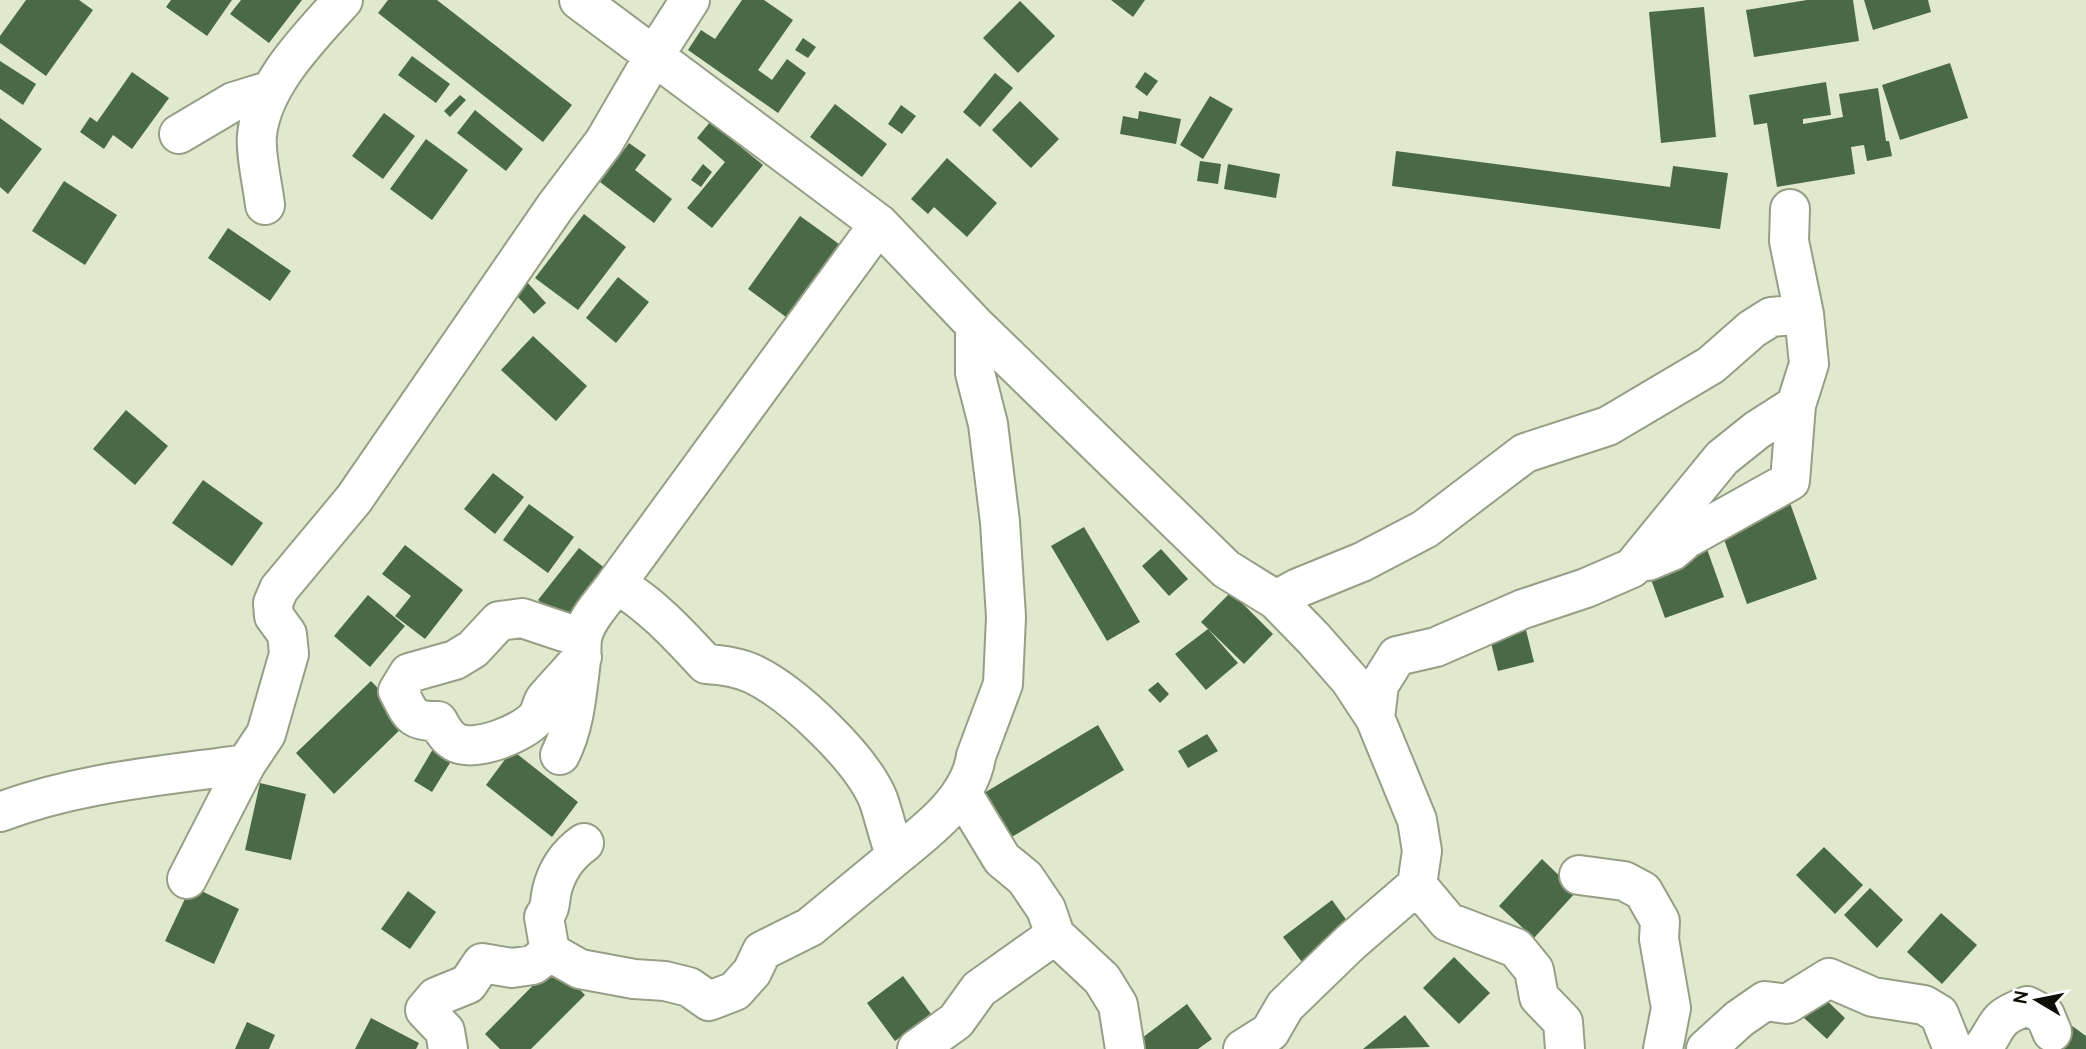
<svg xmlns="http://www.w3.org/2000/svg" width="2086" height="1049" viewBox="0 0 2086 1049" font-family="Cabin,sans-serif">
<rect width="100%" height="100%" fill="#e0e9cd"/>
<path fill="#4a6a47" d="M 26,0 L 79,0 L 93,10 L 46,76 L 0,43 L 0,36 Z
M 171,0 L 232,0 L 207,36 L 166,7 Z
M 241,0 L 302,0 L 269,43 L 230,14 Z
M 388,0 L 437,0 L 572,105 L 543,142 L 378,13 Z
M 742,0 L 764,0 L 793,20 L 758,70 L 772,80 L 787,59 L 806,73 L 778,113 L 688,50 L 701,30 L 715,39 Z
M 1111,0 L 1145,0 L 1133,17 Z
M 1807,0 L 1853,0 L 1859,41 L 1754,57 L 1746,10 Z
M 1864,0 L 1928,0 L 1931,12 L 1873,30 Z
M 1020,1 L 1055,36 L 1018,73 L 983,38 Z
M 1704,7 L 1716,137 L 1661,143 L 1649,12 Z
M 803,38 L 816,47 L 808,58 L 795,50 Z
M 412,56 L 450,84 L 436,103 L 398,75 Z
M 0,61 L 36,84 L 23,105 L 0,89 Z
M 1950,63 L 1968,118 L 1900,140 L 1882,85 Z
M 132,72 L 169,98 L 132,149 L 113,135 L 104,149 L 80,132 L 90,117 L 97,122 Z
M 1145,72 L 1158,81 L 1147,96 L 1135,87 Z
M 995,73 L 1013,88 L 980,127 L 963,112 Z
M 1826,82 L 1831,115 L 1803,119 L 1803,124 L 1843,117 L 1839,94 L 1878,88 L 1886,141 L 1889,141 L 1892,156 L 1867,161 L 1864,145 L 1851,147 L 1855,174 L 1777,187 L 1767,123 L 1754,125 L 1749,95 Z
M 460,95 L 466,100 L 450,117 L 444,111 Z
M 1210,96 L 1233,109 L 1203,159 L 1180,145 Z
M 1020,101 L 1059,139 L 1031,168 L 992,130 Z
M 835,104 L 887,144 L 862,177 L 810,137 Z
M 901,105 L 916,116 L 902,134 L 888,124 Z
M 475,110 L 523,149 L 506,171 L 457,133 Z
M 1139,111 L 1181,119 L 1176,144 L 1120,134 L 1123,116 L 1138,119 Z
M 384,113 L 415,136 L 383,179 L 352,156 Z
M 0,118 L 42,149 L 8,194 L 0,187 Z
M 710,122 L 763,165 L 712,228 L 687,208 L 725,162 L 697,138 Z
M 426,139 L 468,170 L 432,220 L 390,189 Z
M 629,143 L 646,155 L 635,170 L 672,199 L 654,223 L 600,182 Z
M 1396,151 L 1670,187 L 1673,166 L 1728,173 L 1720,229 L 1392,186 Z
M 947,158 L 997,203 L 967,237 L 934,207 L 928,214 L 911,199 Z
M 1200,161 L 1221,164 L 1218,184 L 1197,181 Z
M 703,164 L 712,172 L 701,187 L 691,180 Z
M 1228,164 L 1280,174 L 1276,198 L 1224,189 Z
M 64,181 L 117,215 L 85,265 L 32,231 Z
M 584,214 L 626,247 L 578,310 L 535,278 Z
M 800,216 L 839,244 L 786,317 L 748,289 Z
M 228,228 L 291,271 L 270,301 L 208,258 Z
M 618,277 L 649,302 L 616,343 L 586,318 Z
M 526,281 L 546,303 L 534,314 L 514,293 Z
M 533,336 L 587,386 L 556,421 L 501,370 Z
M 126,410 L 168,446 L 135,485 L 93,449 Z
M 493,473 L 524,497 L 495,534 L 464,509 Z
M 203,480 L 263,523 L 232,566 L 172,523 Z
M 1790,503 L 1817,579 L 1747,604 L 1720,528 Z
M 529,504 L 574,537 L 548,573 L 503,540 Z
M 1084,527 L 1140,622 L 1107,641 L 1051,546 Z
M 405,545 L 463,590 L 425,639 L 395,616 L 411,596 L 382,574 Z
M 579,548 L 610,572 L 569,624 L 538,600 Z
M 1161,549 L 1188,579 L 1169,596 L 1142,566 Z
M 1707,549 L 1724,597 L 1665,618 L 1648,571 Z
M 1231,592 L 1273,634 L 1244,664 L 1201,622 Z
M 368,595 L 405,626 L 370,667 L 334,636 Z
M 1208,629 L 1238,663 L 1206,690 L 1175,654 Z
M 1526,630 L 1534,662 L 1498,671 L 1490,639 Z
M 371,681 L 409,721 L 334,794 L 296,753 Z
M 1158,682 L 1169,694 L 1160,703 L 1148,690 Z
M 1098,725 L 1124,770 L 1005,841 L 979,796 Z
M 1207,734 L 1218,751 L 1188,768 L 1178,751 Z
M 439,739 L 458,750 L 432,792 L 414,781 Z
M 512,750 L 578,802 L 552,837 L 486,785 Z
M 260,783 L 306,794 L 291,860 L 245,850 Z
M 1824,847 L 1863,885 L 1835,914 L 1796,875 Z
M 1542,859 L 1576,892 L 1534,938 L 1499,906 Z
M 191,886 L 239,909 L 214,964 L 165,941 Z
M 1870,888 L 1903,920 L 1877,948 L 1844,915 Z
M 408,891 L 436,912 L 410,949 L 381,929 Z
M 1332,900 L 1353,929 L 1305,966 L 1283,937 Z
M 1941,913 L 1977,945 L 1942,984 L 1907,952 Z
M 1454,957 L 1490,993 L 1459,1024 L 1423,988 Z
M 554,964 L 585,995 L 531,1049 L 500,1049 L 485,1034 Z
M 903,976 L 931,1014 L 895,1041 L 867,1003 Z
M 1822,996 L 1845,1018 L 1827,1039 L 1803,1017 Z
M 1187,1004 L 1212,1039 L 1198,1049 L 1144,1049 L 1138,1041 Z
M 1405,1015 L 1430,1047 L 1363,1049 Z
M 371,1018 L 419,1043 L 416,1049 L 355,1049 Z
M 247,1022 L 275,1035 L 269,1049 L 235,1049 Z
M 2068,1023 L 2086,1036 L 2086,1049 L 2050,1049 Z"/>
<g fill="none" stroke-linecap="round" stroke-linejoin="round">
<g stroke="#969e85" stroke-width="42">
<path id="minor" d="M 579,0 L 879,224 L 975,325 L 1226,569 L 1276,600 L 1314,639 L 1350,680 L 1375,718 L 1417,820 L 1422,851 L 1417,885 L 1351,942 L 1285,1006 L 1270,1032 L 1243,1049
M 179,134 L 233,102 L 269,91
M 265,205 C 263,186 255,154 257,135 C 262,84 310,37 343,0
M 879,224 L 616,584 C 651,604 679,635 706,664 C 723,665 738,667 753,674 C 793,693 861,758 878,799 C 885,818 888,837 896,856 C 928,830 970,799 976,756 L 1003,684 L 1006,617 L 1000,522 L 988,424 L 975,373 L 975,325
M 1648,561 L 1672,551 L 1686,539 L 1790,481 L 1796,405
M 1276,600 L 1298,588 L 1362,562 L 1425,529 L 1525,453 L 1608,426 L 1711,365 L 1752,329 L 1771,317 L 1804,314
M 582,657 C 570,672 557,685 545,699 C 541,704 541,713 536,718 C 522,734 474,753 455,742 C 446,737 443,730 438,721 C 410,722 410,713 398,691 L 409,673 L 455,660 L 473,649 L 499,621 L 522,618 L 582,638
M 1375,718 L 1379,685 L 1397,656 L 1436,647 L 1523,609 L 1586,588 L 1632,568 L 1722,458 L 1757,430 L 1796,405 L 1809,364 L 1804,314 L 1789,241 L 1790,209
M 560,755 C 575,726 577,692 581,660 C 582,653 581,646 582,639 C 585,619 605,600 616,584
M 0,812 C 79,782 163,776 246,764
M 1579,875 L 1624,881 L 1643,891 L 1660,921 L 1659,939 L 1671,1008 L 1663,1049
M 187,879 L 246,764 L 266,734 L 289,654 L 287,634 L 274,616 L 273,603 L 279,589 L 354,499 L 555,207 L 604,142 L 654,56 L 690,0
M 1417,885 L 1448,922 L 1516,948 L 1534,970 L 1539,997 L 1563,1022 L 1565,1049
M 1055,935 L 1102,979 L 1118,1005 L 1125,1049
M 550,952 L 544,917 C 552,905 549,903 552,890 C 557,870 567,855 584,843
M 448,1049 L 445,1031 L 425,1010 L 436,997 L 468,984 L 482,963 L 512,968 L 533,965 L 550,952 L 580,969 L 634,979 L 665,981 L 689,987 L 709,1001 L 735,991 L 752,972 L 762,951 L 810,927 L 896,856
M 917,1049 L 956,1021 L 979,989 L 1055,935 L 1046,909 L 1025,878 L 1002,859 L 962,793
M 1706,1049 L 1739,1019 L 1765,1001 L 1787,1004 L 1829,978 L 1873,997 L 1924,1005 L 1939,1014 L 1953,1049
M 1982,1049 C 2001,1023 1993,1019 2027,1006 L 2045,1015 L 2052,1032"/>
</g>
<use href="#minor" stroke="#fff" stroke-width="38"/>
</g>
<g transform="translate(2037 1000) rotate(280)" stroke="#ffffff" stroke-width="5" paint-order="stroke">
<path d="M0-5L12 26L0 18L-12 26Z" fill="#0d0f07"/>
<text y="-10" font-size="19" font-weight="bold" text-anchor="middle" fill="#0d0f07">N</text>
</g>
</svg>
